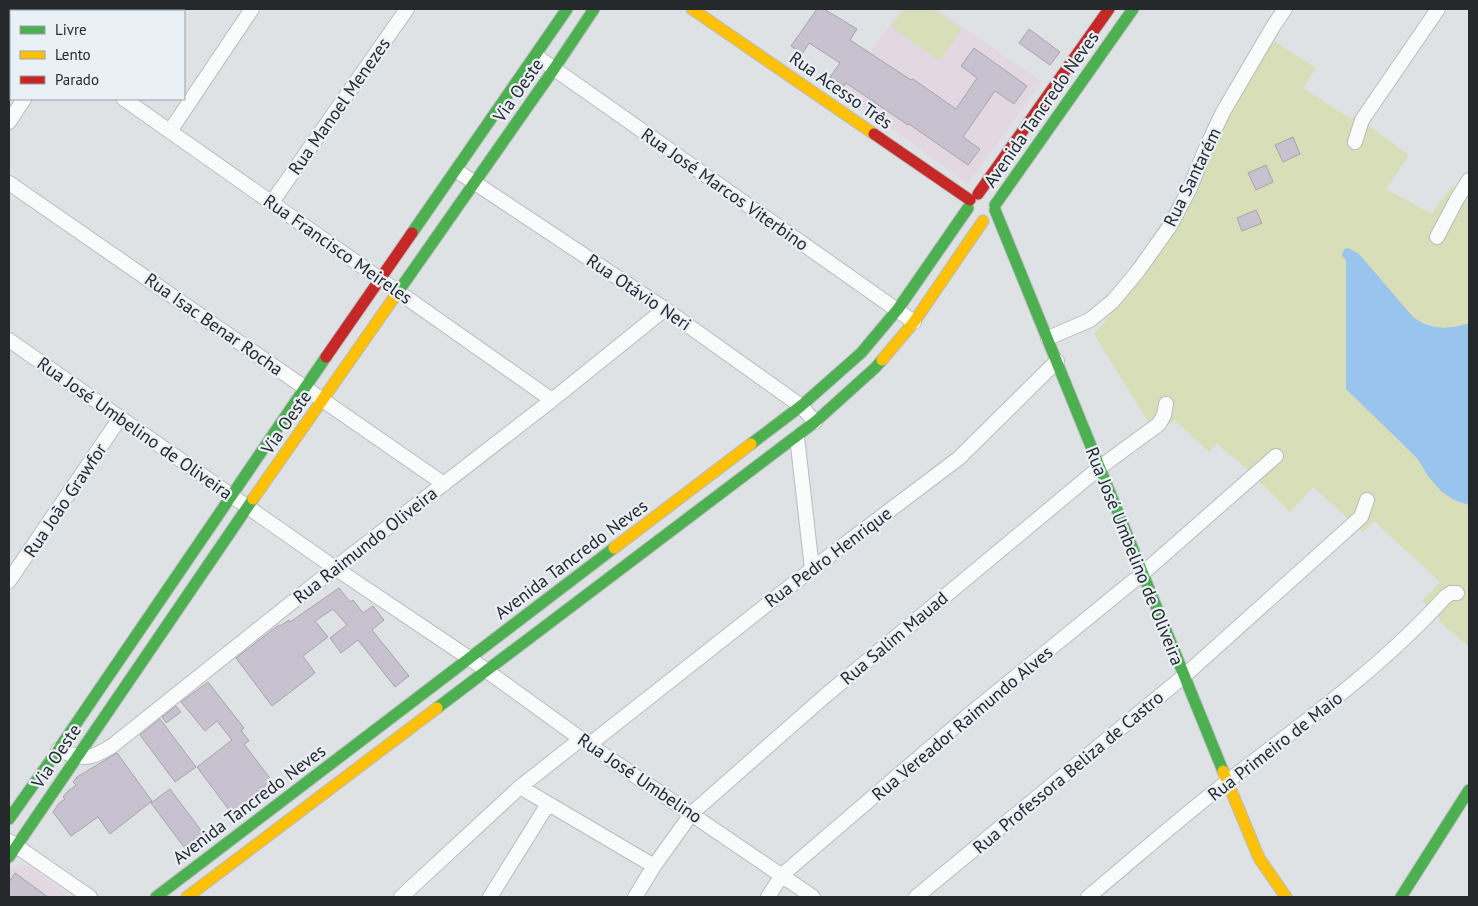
<svg xmlns="http://www.w3.org/2000/svg" width="1478" height="906" viewBox="0 0 1478 906" font-family="'PT Sans',sans-serif">
<rect width="100%" height="100%" fill="#dfe2e5"/>
<path fill="#e3d8e1" d="M 902,9 L 937,9 L 1042,82 L 968,184 L 841,91 Z
M 20,865 L 31,867 L 71,897 L 9,897 L 9,872 L 11,869 Z"/>
<path fill="#d8deb8" d="M 904,9 L 933,9 L 962,29 L 940,61 L 891,27 Z
M 1273,40 L 1316,68 L 1303,88 L 1351,119 L 1354,115 L 1409,155 L 1386,189 L 1432,214 L 1451,187 L 1469,198 L 1469,647 L 1439,621 L 1440,619 L 1422,601 L 1440,582 L 1374,521 L 1363,532 L 1313,487 L 1290,512 L 1246,468 L 1217,444 L 1209,452 L 1175,420 L 1155,433 L 1094,334 L 1149,268 L 1186,201 L 1224,118 Z"/>
<path fill="#98c4ed" d="M 1348,248 L 1359,254 L 1413,317 C 1430,330 1449,330 1469,323 L 1469,505 L 1454,500 L 1441,491 L 1428,476 L 1417,458 L 1346,389 L 1346,260 L 1342,256 L 1344,249 Z"/>
<path fill="#c8c1d0" stroke="#a5a6a8" d="M 817,9 L 824,9 L 857,29 L 850,40 L 911,80 L 913,79 L 956,109 L 977,78 L 961,66 L 974,48 L 1027,86 L 1014,104 L 995,91 L 963,137 L 980,149 L 968,165 L 909,124 L 908,125 L 846,83 L 844,86 L 830,77 L 840,63 L 809,43 L 802,54 L 791,46 Z
M 1029,29 L 1060,52 L 1050,65 L 1019,43 Z
M 1293,137 L 1300,154 L 1283,162 L 1275,145 Z
M 1266,165 L 1273,182 L 1256,190 L 1248,173 Z
M 1256,210 L 1262,223 L 1242,231 L 1237,218 Z
M 339,588 L 350,602 L 353,600 L 363,613 L 373,606 L 384,620 L 372,630 L 409,676 L 395,687 L 358,640 L 341,653 L 330,638 L 347,625 L 333,609 L 315,621 L 328,637 L 303,656 L 315,673 L 272,706 L 236,658 L 279,625 L 280,626 L 289,620 L 290,622 Z
M 208,682 L 244,728 L 241,730 L 249,741 L 244,744 L 272,781 L 243,803 L 244,805 L 232,814 L 197,767 L 232,740 L 217,721 L 205,731 L 181,702 Z
M 176,706 L 181,712 L 166,723 L 162,717 Z
M 160,719 L 196,767 L 175,782 L 140,735 Z
M 117,753 L 152,801 L 110,834 L 98,817 L 71,836 L 53,812 L 59,803 L 65,799 L 63,797 L 67,792 L 76,785 L 73,782 L 77,777 Z
M 170,789 L 203,833 L 184,847 L 151,803 Z
M 15,873 L 48,897 L 9,897 L 9,882 Z"/>
<g fill="none" stroke-linecap="round" stroke-linejoin="round">
<g stroke="#b9bcbe" stroke-width="16">
<path id="street" d="M 73,9 L 77,11
M 536,56 L 914,322
M 124,99 L 552,400
M 9,122 L 24,99
M 170,131 L 252,9
M 1355,142 L 1362,120 L 1438,9
M 457,171 L 665,309 L 801,406 L 815,422
M 9,183 L 444,484
M 272,202 L 407,9
M 1437,237 L 1457,199 L 1469,180
M 1048,338 L 1090,320 L 1113,301 L 1138,271 L 1170,226 L 1189,190 L 1206,148 L 1223,112 L 1274,25 L 1285,9
M 9,340 L 335,568 L 469,658 L 581,739 L 813,897
M 797,437 L 812,569
M 9,581 L 120,418
M 590,744 L 812,569 L 959,458 L 1057,361
M 58,750 C 84,759 88,761 112,746 L 335,568 L 552,400 L 665,309
M 520,787 L 654,866
M 9,841 L 90,897
M 401,897 L 520,787 L 581,739
M 490,897 L 548,804
M 635,897 L 654,866 L 692,813 L 825,696 L 1099,468 L 1159,424 L 1164,415 L 1166,404
M 768,897 L 782,875 L 965,718 L 1143,573 L 1276,456
M 916,897 L 1184,676 L 1361,517 L 1367,500
M 1088,897 C 1135,858 1180,818 1228,781 C 1303,723 1381,668 1445,597 L 1451,593 L 1457,593"/>
</g>
<g stroke="#b9bcbe" stroke-width="13">
<path id="fast" d="M 995,205 L 1133,9
M 995,210 L 1223,771
M 412,233 L 567,9
M 393,299 L 554,69 L 594,9
M 751,444 L 801,406 L 861,353 L 898,309 L 968,208
M 437,708 L 815,422 L 875,368 L 882,360
M 9,819 L 58,750 L 326,357
M 9,857 L 253,499
M 156,897 L 614,548
M 1401,897 L 1469,790"/>
</g>
<g stroke="#b9bcbe" stroke-width="13">
<path id="slow" d="M 692,9 L 874,134
M 882,360 L 914,322 L 983,221
M 253,499 L 393,299
M 614,548 L 751,444
M 1223,771 L 1259,858 L 1286,897
M 187,897 L 437,708"/>
</g>
<g stroke="#b9bcbe" stroke-width="13">
<path id="jam" d="M 874,134 L 970,200
M 978,194 L 1109,9
M 326,357 L 412,233"/>
</g>
<use href="#street" stroke="#fafbfb" stroke-width="14"/>
<use href="#fast" stroke="#4caf50" stroke-width="11"/>
<use href="#slow" stroke="#ffc107" stroke-width="11"/>
<use href="#jam" stroke="#c62828" stroke-width="11"/>
</g>
<g text-anchor="middle" dominant-baseline="central" stroke-width="4.5" stroke-linejoin="round" paint-order="stroke">
<g font-size="18" fill="#26292b" stroke="#e9f0f6">
<text transform="translate(518 90) rotate(-55)">Via Oeste</text>
<text transform="translate(841 90) rotate(35)">Rua Acesso Três</text>
<text transform="translate(339 106) rotate(-55)">Rua Manoel Menezes</text>
<text transform="translate(1041 109) rotate(-55)">Avenida Tancredo Neves</text>
<text transform="translate(1192 177) rotate(-64)">Rua Santarém</text>
<text transform="translate(725 189) rotate(35)">Rua José Marcos Viterbino</text>
<text transform="translate(338 249) rotate(35)">Rua Francisco Meireles</text>
<text transform="translate(639 292) rotate(34)">Rua Otávio Neri</text>
<text transform="translate(214 324) rotate(35)">Rua Isac Benar Rocha</text>
<text transform="translate(286 422) rotate(-55)">Via Oeste</text>
<text transform="translate(135 428) rotate(35)">Rua José Umbelino de Oliveira</text>
<text transform="translate(65 500) rotate(-56)">Rua João Grawfor</text>
<text transform="translate(365 545) rotate(-38)">Rua Raimundo Oliveira</text>
<text transform="translate(1135 556) rotate(68)">Rua José Umbelino de Oliveira</text>
<text transform="translate(828 557) rotate(-37)">Rua Pedro Henrique</text>
<text transform="translate(571 559) rotate(-37)">Avenida Tancredo Neves</text>
<text transform="translate(894 638) rotate(-40)">Rua Salim Mauad</text>
<text transform="translate(962 723) rotate(-40)">Rua Vereador Raimundo Alves</text>
<text transform="translate(1275 746) rotate(-38)">Rua Primeiro de Maio</text>
<text transform="translate(56 756) rotate(-56)">Via Oeste</text>
<text transform="translate(1068 772) rotate(-40)">Rua Professora Beliza de Castro</text>
<text transform="translate(640 778) rotate(34)">Rua José Umbelino</text>
<text transform="translate(249 804) rotate(-37)">Avenida Tancredo Neves</text>
</g>
</g>
<rect width="1478" height="906" fill="none" stroke="#26292b" stroke-width="20"/>
<rect x="10" y="10" width="175" height="90" fill="#e9f0f6" stroke="#9ba0a5"/>
<rect x="20" y="26" width="25" height="8" fill="#4caf50" stroke="#9ba0a5"/>
<text x="55" y="35" font-size="15" fill="#26292b">Livre</text>
<rect x="20" y="51" width="25" height="8" fill="#ffc107" stroke="#9ba0a5"/>
<text x="55" y="60" font-size="15" fill="#26292b">Lento</text>
<rect x="20" y="76" width="25" height="8" fill="#c62828" stroke="#9ba0a5"/>
<text x="55" y="85" font-size="15" fill="#26292b">Parado</text>
</svg>
